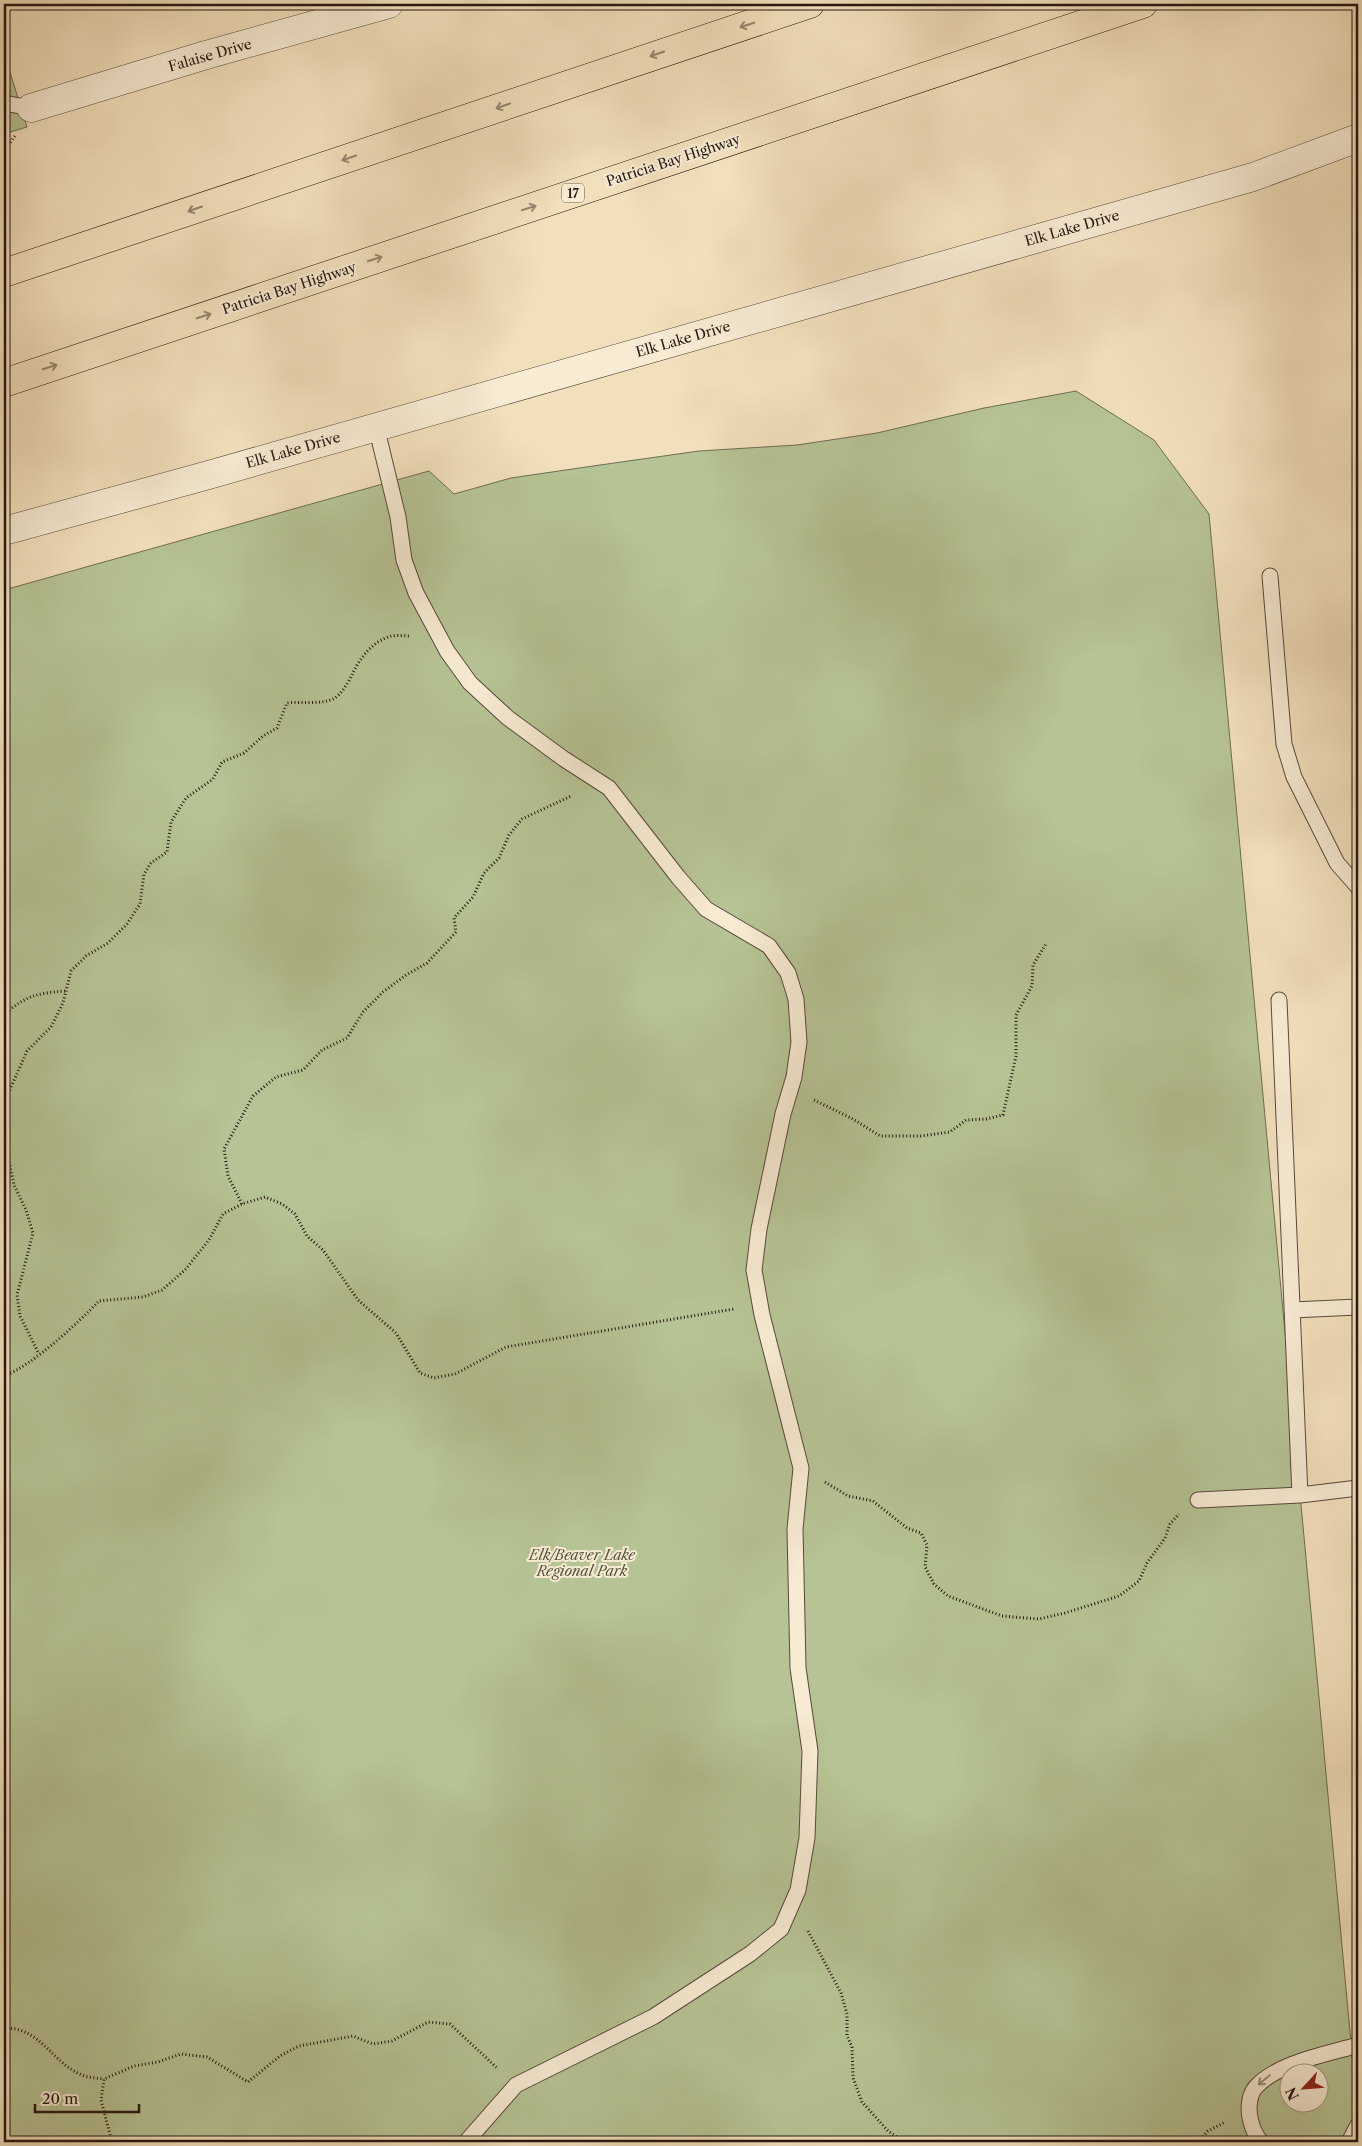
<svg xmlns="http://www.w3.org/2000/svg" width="1362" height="2146" viewBox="0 0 1362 2146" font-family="'Libre Caslon Text',serif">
<rect width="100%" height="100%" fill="#f2e0bc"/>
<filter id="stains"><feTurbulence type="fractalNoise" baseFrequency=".004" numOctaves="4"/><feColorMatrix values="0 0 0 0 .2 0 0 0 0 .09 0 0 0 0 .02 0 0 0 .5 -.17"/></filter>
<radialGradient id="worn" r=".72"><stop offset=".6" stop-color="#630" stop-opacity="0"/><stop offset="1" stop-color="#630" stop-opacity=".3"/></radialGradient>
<path fill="#b6c394" stroke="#6e6d53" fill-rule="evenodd" d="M 4,64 L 9,69 L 27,127 L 4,134 Z
M 1076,391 L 1154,440 L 1209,514 L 1358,2118 L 1358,2142 L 4,2142 L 4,590 L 429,471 L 454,494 L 511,478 L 593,466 L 699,451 L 797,445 L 877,433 L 984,408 ZM 1290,2074 L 1320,2074 L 1320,2104 L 1290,2104 Z"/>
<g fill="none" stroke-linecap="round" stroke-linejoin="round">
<g stroke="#58493c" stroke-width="17">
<path id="service" d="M 4,103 L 31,108
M 376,426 L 398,517 L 404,560 L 416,593 L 447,651 L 470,683 L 508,718 L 564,759 L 609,788 L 678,877 L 706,909 L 769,946 L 788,973 L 796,999 L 799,1042 L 794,1077 L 783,1114 L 759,1229 L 754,1270 L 762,1315 L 801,1468 L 795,1529 L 798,1668 L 810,1751 L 807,1838 L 798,1890 L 781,1929 L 750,1954 L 653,2017 L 516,2085 L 466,2142
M 1270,576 L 1284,744 L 1294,777 L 1337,863 L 1358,887
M 1279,1000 L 1300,1495
M 1292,1310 L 1358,1307
M 1198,1500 L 1300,1495 L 1358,1488
M 1261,2142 C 1256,2136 1253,2130 1251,2122 C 1248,2112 1248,2097 1255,2088 C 1276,2063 1328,2054 1358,2045
M 1349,2142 L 1358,2125"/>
</g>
<g stroke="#58493c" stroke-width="29">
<path id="minor" d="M 31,108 L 206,55 L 389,4"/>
</g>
<g stroke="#58493c" stroke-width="29">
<path id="tertiary" d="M 4,531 L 205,476 L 1253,177 L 1358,138"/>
</g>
<g stroke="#251712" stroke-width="29">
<path id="motorway" d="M 4,273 L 810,4
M 4,383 L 1143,4"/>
</g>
<path stroke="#251712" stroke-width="3" stroke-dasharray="1 2.5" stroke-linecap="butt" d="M 4,151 L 15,136
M 4,1015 C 26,995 38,993 66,991
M 814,1100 L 853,1119 L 880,1136 L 921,1136 L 950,1132 L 966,1120 L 986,1119 L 1003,1115 L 1016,1056 L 1016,1015 L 1032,986 L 1033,965 L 1046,944
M 4,1103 L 27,1051 L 51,1027 L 63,1003 L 71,971 L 86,956 L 108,943 L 127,924 L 140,904 L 144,874 L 151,863 L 167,852 L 171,822 L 186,798 L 213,779 L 222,762 L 244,753 L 263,736 L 277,728 L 287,703 C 302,701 319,705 333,699 C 341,695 348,683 352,675 C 359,659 373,640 392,636 C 398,635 405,636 411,636
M 4,1138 L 14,1185 L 26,1210 L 33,1233 L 17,1295 L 20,1316 L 39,1354
M 242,1204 L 228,1176 L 224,1149 L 253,1096 L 276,1077 L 303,1070 L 322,1050 L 347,1038 L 363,1012 L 383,992 L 406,975 L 427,963 L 456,932 L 454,918 L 473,897 L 484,873 L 499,858 L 509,835 L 522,819 L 571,796
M 4,1376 C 32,1366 78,1323 99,1301 L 143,1297 L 162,1290 L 185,1270 L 209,1240 L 223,1214 L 242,1204 L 265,1197 L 282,1204 L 295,1214 L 307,1236 L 323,1250 L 358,1300 L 396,1333 L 420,1373 L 434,1378 L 455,1374 L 506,1347 L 734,1309
M 825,1482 L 848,1496 L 873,1501 L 907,1528 L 921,1533 L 927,1545 L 925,1567 L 934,1584 L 948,1596 L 1002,1616 L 1039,1619 L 1065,1613 L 1119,1596 L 1139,1581 L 1147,1563 L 1165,1538 L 1170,1524 L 1179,1514
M 808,1931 L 841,1993 L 847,2014 L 847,2036 L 852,2047 L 853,2078 L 862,2102 L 888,2131 L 904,2142
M 4,2028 C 42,2027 53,2066 85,2076 C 91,2078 98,2078 104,2079
M 112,2142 L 101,2100 L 104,2079 L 134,2066 L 158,2062 L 181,2054 L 207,2057 L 248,2082 L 280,2056 L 299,2046 L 353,2036 L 373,2044 L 392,2041 L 428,2022 L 450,2024 L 497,2068
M 1198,2142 L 1208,2131 L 1225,2122"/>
<use href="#service" stroke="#f7ebd3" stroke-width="15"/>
<use href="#minor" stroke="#f7ebd3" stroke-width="28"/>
<use href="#tertiary" stroke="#f7ebd3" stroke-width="28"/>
<use href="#motorway" stroke="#f2e0bc" stroke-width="28"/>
</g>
<defs><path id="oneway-shaft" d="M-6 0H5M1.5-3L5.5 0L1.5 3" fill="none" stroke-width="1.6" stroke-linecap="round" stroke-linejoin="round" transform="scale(1.25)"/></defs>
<g stroke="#968670">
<use href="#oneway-shaft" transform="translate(747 25) rotate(162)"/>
<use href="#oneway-shaft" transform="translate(657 54) rotate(161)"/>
<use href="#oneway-shaft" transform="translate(503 106) rotate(161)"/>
<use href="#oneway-shaft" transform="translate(349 158) rotate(161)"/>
<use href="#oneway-shaft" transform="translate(529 208) rotate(-18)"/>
<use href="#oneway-shaft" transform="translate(195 209) rotate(161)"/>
<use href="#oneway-shaft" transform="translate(375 259) rotate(-18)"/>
<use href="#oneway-shaft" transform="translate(204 316) rotate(-18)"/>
<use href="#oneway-shaft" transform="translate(50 367) rotate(-18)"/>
</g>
<use stroke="#988c7c" href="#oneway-shaft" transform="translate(1264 2080) rotate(140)"/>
<g text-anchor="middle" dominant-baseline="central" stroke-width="4" stroke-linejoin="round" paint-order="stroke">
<rect fill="#f7ebd3" stroke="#64574c" stroke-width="1" x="562" y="183.5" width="22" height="19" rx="4"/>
<g font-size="12" font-weight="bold" fill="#251712">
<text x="573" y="193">17</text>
</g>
<g font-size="14" fill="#251712" stroke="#f7ebd3">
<text transform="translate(210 55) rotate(-16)">Falaise Drive</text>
<text transform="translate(673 160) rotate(-18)">Patricia Bay Highway</text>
<text transform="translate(1072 228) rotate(-16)">Elk Lake Drive</text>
<text transform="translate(289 288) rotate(-18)">Patricia Bay Highway</text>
<text transform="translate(683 339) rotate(-16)">Elk Lake Drive</text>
<text transform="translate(293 450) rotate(-16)">Elk Lake Drive</text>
</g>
<g font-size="14" font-style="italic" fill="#585340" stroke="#f7ebd3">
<text x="582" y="1555">Elk/Beaver Lake<tspan x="582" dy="16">Regional Park</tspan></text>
</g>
</g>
<rect width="1362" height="2146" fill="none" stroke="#f2e0bc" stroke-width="20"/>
<rect x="5" y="5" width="1352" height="2136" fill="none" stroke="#251712" stroke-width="2.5"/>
<rect x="10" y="10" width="1342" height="2126" fill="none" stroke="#251712"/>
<g transform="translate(1304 2088) rotate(244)"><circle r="24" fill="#f7ebd3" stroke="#a39686"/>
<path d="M0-4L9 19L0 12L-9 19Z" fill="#8f2418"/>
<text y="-8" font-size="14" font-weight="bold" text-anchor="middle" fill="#251712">N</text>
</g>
<path d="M35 2104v8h104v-8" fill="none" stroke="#251712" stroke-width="2.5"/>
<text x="42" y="2104" font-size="15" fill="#251712" stroke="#f7ebd3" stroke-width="4" paint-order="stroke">20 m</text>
<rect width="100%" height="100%" filter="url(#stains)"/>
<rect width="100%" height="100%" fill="url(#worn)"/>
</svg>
